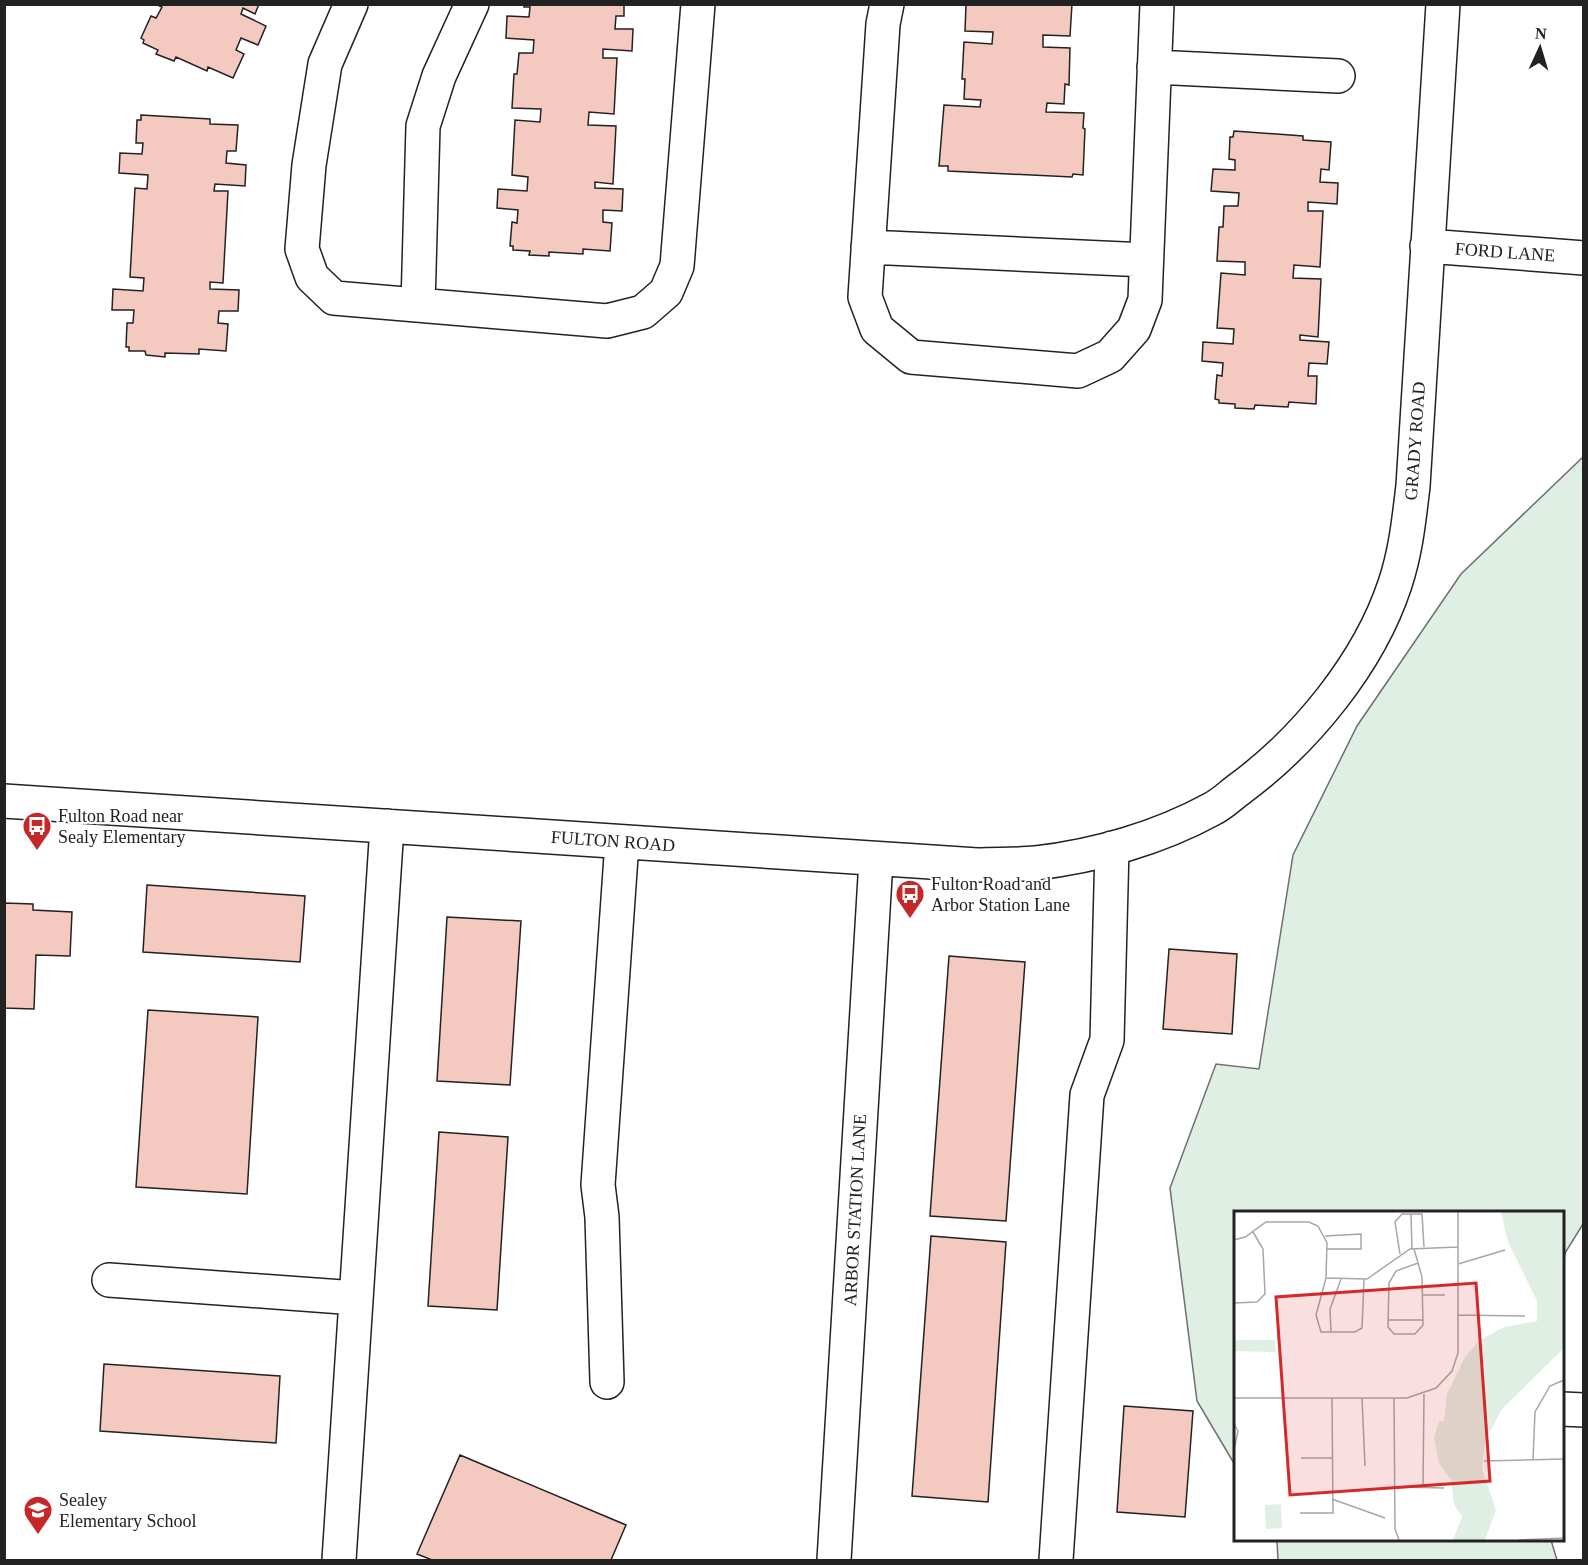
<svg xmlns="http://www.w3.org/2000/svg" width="1588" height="1565" viewBox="0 0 1588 1565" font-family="Georgia,serif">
<rect width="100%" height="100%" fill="#fff"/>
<path fill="#e0efe3" stroke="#6f6f6f" stroke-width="1.5" d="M 1583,457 L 1583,1224 L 1565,1253 L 1563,1269 L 1562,1212 L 1236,1212 L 1235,1465 L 1197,1401 L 1170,1188 L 1216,1064 L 1259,1069 L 1293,855 L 1357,726 L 1461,574 Z
M 1277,1540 L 1551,1540 L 1557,1560 L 1278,1560 Z"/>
<path fill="#f3c9c0" stroke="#222" stroke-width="1.5" d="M 155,4 L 259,4 L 255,14 L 243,8 L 241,14 L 266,26 L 258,45 L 241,38 L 236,50 L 244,54 L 233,78 L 208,67 L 207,71 L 176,57 L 174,61 L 156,54 L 158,50 L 143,43 L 144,40 L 141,38 L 151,16 L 156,18 L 162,7 Z
M 524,4 L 624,4 L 624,16 L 616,16 L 615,29 L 633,29 L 632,51 L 603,49 L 603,58 L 617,58 L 614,114 L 589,112 L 588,125 L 616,126 L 613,184 L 595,182 L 595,188 L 623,189 L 622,211 L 603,210 L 603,222 L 612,223 L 610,251 L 583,249 L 583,254 L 549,252 L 549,256 L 529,255 L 530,251 L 513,250 L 513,246 L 510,246 L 512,222 L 517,223 L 518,210 L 497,208 L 498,189 L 527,191 L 528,177 L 512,175 L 515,120 L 540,122 L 541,109 L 512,108 L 514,74 L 517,74 L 519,53 L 533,53 L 534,40 L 506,38 L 507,16 L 529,17 L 530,7 L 524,7 Z
M 966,4 L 1072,4 L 1070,36 L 1043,35 L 1043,47 L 1070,48 L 1069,85 L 1065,84 L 1064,104 L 1047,103 L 1046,112 L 1084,113 L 1083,128 L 1085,129 L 1083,175 L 1073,174 L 1072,177 L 948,171 L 948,166 L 939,166 L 944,105 L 980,107 L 981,100 L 964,99 L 965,79 L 962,79 L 964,42 L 992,44 L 993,32 L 965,31 Z
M 141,115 L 210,119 L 210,124 L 238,125 L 236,151 L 227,151 L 226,163 L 246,165 L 245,186 L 215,184 L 214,191 L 228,191 L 223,283 L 210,282 L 210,289 L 239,290 L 238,311 L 219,311 L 218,323 L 228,324 L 226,351 L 199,349 L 199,354 L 165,353 L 165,357 L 146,355 L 145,351 L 129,351 L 129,347 L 126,347 L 127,323 L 133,323 L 134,310 L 112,310 L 113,289 L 143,291 L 144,278 L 130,277 L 135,188 L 147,189 L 148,175 L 119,173 L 120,153 L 142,154 L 143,143 L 136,143 L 137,120 L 141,120 Z
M 1234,131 L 1303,136 L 1303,140 L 1331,142 L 1329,170 L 1321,169 L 1320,182 L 1338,183 L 1337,204 L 1308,202 L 1308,211 L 1323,211 L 1320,267 L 1294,265 L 1293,278 L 1321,279 L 1318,337 L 1300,335 L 1300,340 L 1329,342 L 1327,364 L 1309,363 L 1308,376 L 1317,376 L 1316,404 L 1289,402 L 1288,407 L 1255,405 L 1254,409 L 1235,408 L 1235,404 L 1219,403 L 1219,400 L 1215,399 L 1217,375 L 1222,376 L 1223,363 L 1202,361 L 1203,342 L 1233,344 L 1234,329 L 1217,328 L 1221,273 L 1245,275 L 1245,262 L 1217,261 L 1219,227 L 1223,227 L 1224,206 L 1238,206 L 1239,193 L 1211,191 L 1213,169 L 1235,170 L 1235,160 L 1229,159 L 1230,137 L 1233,137 Z
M 147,885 L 305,896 L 300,962 L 143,952 Z
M 4,903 L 33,904 L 33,910 L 72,912 L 70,956 L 36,955 L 34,1009 L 4,1008 Z
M 447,917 L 521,921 L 510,1085 L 437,1081 Z
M 1169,949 L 1237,954 L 1232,1034 L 1163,1029 Z
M 949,956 L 1025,962 L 1006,1221 L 930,1216 Z
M 148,1010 L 258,1017 L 247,1194 L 136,1187 Z
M 439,1132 L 508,1137 L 497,1310 L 428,1306 Z
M 931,1236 L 1006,1242 L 988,1502 L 912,1496 Z
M 104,1364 L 280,1376 L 276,1443 L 100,1431 Z
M 1124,1406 L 1193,1411 L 1185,1517 L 1117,1512 Z
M 460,1455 L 626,1525 L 611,1560 L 432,1560 L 417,1554 Z"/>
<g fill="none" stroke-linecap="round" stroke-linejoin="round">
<g stroke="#222" stroke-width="36">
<path id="minor" d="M 351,4 L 325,64 L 309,165 L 302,249 L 312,277 L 334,298 L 607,321 L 643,312 L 666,292 L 677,266 L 698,4
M 887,4 L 883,24 L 865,297 L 877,329 L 911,357 L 1078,371 L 1110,356 L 1134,329 L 1145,300 L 1157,4
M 1154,67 L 1338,76
M 1427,246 L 1584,258
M 868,247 L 1146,260
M 418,305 L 423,126 L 439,76 L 472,4
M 4,801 L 977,865 C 996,864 1016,865 1036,863 C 1096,856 1159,838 1212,809 C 1222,804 1230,796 1238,790 C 1305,741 1369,663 1395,584 C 1406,551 1409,519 1413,486 L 1443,4
M 109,1280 L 356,1298
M 607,1382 L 602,1217 L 598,1185 L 622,842
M 1562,1409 L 1584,1410
M 339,1560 L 387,826
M 834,1560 L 876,860
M 1056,1560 L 1087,1095 L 1107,1040 L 1112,848"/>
</g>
<use href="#minor" stroke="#fff" stroke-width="33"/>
</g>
<defs>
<g id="bus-pin" transform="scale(1.5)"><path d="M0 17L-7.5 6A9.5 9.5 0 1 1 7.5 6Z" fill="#c62828" stroke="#fff"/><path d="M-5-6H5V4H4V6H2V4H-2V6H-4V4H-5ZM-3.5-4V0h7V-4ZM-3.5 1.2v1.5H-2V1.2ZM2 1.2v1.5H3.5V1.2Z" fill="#fff"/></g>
<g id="school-pin" transform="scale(1.5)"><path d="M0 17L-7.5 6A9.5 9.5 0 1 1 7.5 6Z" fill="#c62828" stroke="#fff"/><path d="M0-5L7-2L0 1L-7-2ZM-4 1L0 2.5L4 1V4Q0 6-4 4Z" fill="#fff"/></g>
</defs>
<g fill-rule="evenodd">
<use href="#bus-pin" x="37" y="826"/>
<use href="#bus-pin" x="910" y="894"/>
<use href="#school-pin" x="38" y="1510"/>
</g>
<g text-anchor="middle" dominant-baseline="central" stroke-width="4.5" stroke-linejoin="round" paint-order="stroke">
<g font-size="18" fill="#222" stroke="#fff">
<text transform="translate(1505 252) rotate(4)">FORD LANE</text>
<text transform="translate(1415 441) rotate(-86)">GRADY ROAD</text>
<text transform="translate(613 841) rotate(4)">FULTON ROAD</text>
<text transform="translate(855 1210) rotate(-87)">ARBOR STATION LANE</text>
</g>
<g font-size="18" fill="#222" stroke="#fff" text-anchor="start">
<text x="58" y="816">Fulton Road near<tspan x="58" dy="21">Sealy Elementary</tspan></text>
<text x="931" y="884">Fulton Road and<tspan x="931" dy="21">Arbor Station Lane</tspan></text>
<text x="59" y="1500">Sealey<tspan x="59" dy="21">Elementary School</tspan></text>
</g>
</g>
<g transform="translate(1234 1211)">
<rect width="330" height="330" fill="#fff"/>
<path d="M 267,1 L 330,1 L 330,137 L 268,198 L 251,230 L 248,258 L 262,299 L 251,329 L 219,329 L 228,306 L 220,293 L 217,269 L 205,252 L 200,226 L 205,210 L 210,210 L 213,183 L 231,146 L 246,129 L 270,116 L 303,110 L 303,90 L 274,31 ZM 0,129 L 41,129 L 42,141 L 0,140 ZM 47,293 L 48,317 L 32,318 L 31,294 Z" fill="#e0efe3"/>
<path fill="none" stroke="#a7a7a7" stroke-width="1.5" d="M 177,3 L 178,38M 91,25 L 127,23 L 127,38 L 93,38M 0,29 L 11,26 L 32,11 L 75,11 L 84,15 L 93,32 L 92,67 L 82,104 L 87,121 L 121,121 L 128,117 L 130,68M 180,38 L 188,66 L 189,114 L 181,123 L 160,123 L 154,116 L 155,72 L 162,60 L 184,52M 166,43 L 161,11 L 168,3 L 188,3 L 190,36M 224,53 L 271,39M 92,67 L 133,68 L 176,38 L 224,36M 188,84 L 211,84M 0,92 L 23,91 L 31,83 L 29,38 L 19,21M 224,104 L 291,105M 154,109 L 189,109M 97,121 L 96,98 L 107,68M 0,187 L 173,187 L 202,177 L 218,160 L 224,142 L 224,1M 128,187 L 131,255M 160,187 L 161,318 L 165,329M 0,213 L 4,220 L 0,239M 67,247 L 98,247M 299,249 L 301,201 L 316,175 L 330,169M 250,250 L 330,248M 167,276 L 210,277M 189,276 L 190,183M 98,288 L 151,307M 66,302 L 99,302 L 98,187M 285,329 L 330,327"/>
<path fill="#d62828" fill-opacity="0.15" stroke="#d62828" stroke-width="3" d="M 242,72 L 256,270 L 56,284 L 42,86 Z"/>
<rect width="330" height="330" fill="none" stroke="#222" stroke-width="3"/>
</g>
<rect width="1588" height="1565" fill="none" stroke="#222222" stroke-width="12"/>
<g transform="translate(1540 48) rotate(4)" stroke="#ffffff" stroke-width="4.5" paint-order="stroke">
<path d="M0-4.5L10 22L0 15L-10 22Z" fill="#222222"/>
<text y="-9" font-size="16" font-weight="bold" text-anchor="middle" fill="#222222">N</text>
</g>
</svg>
